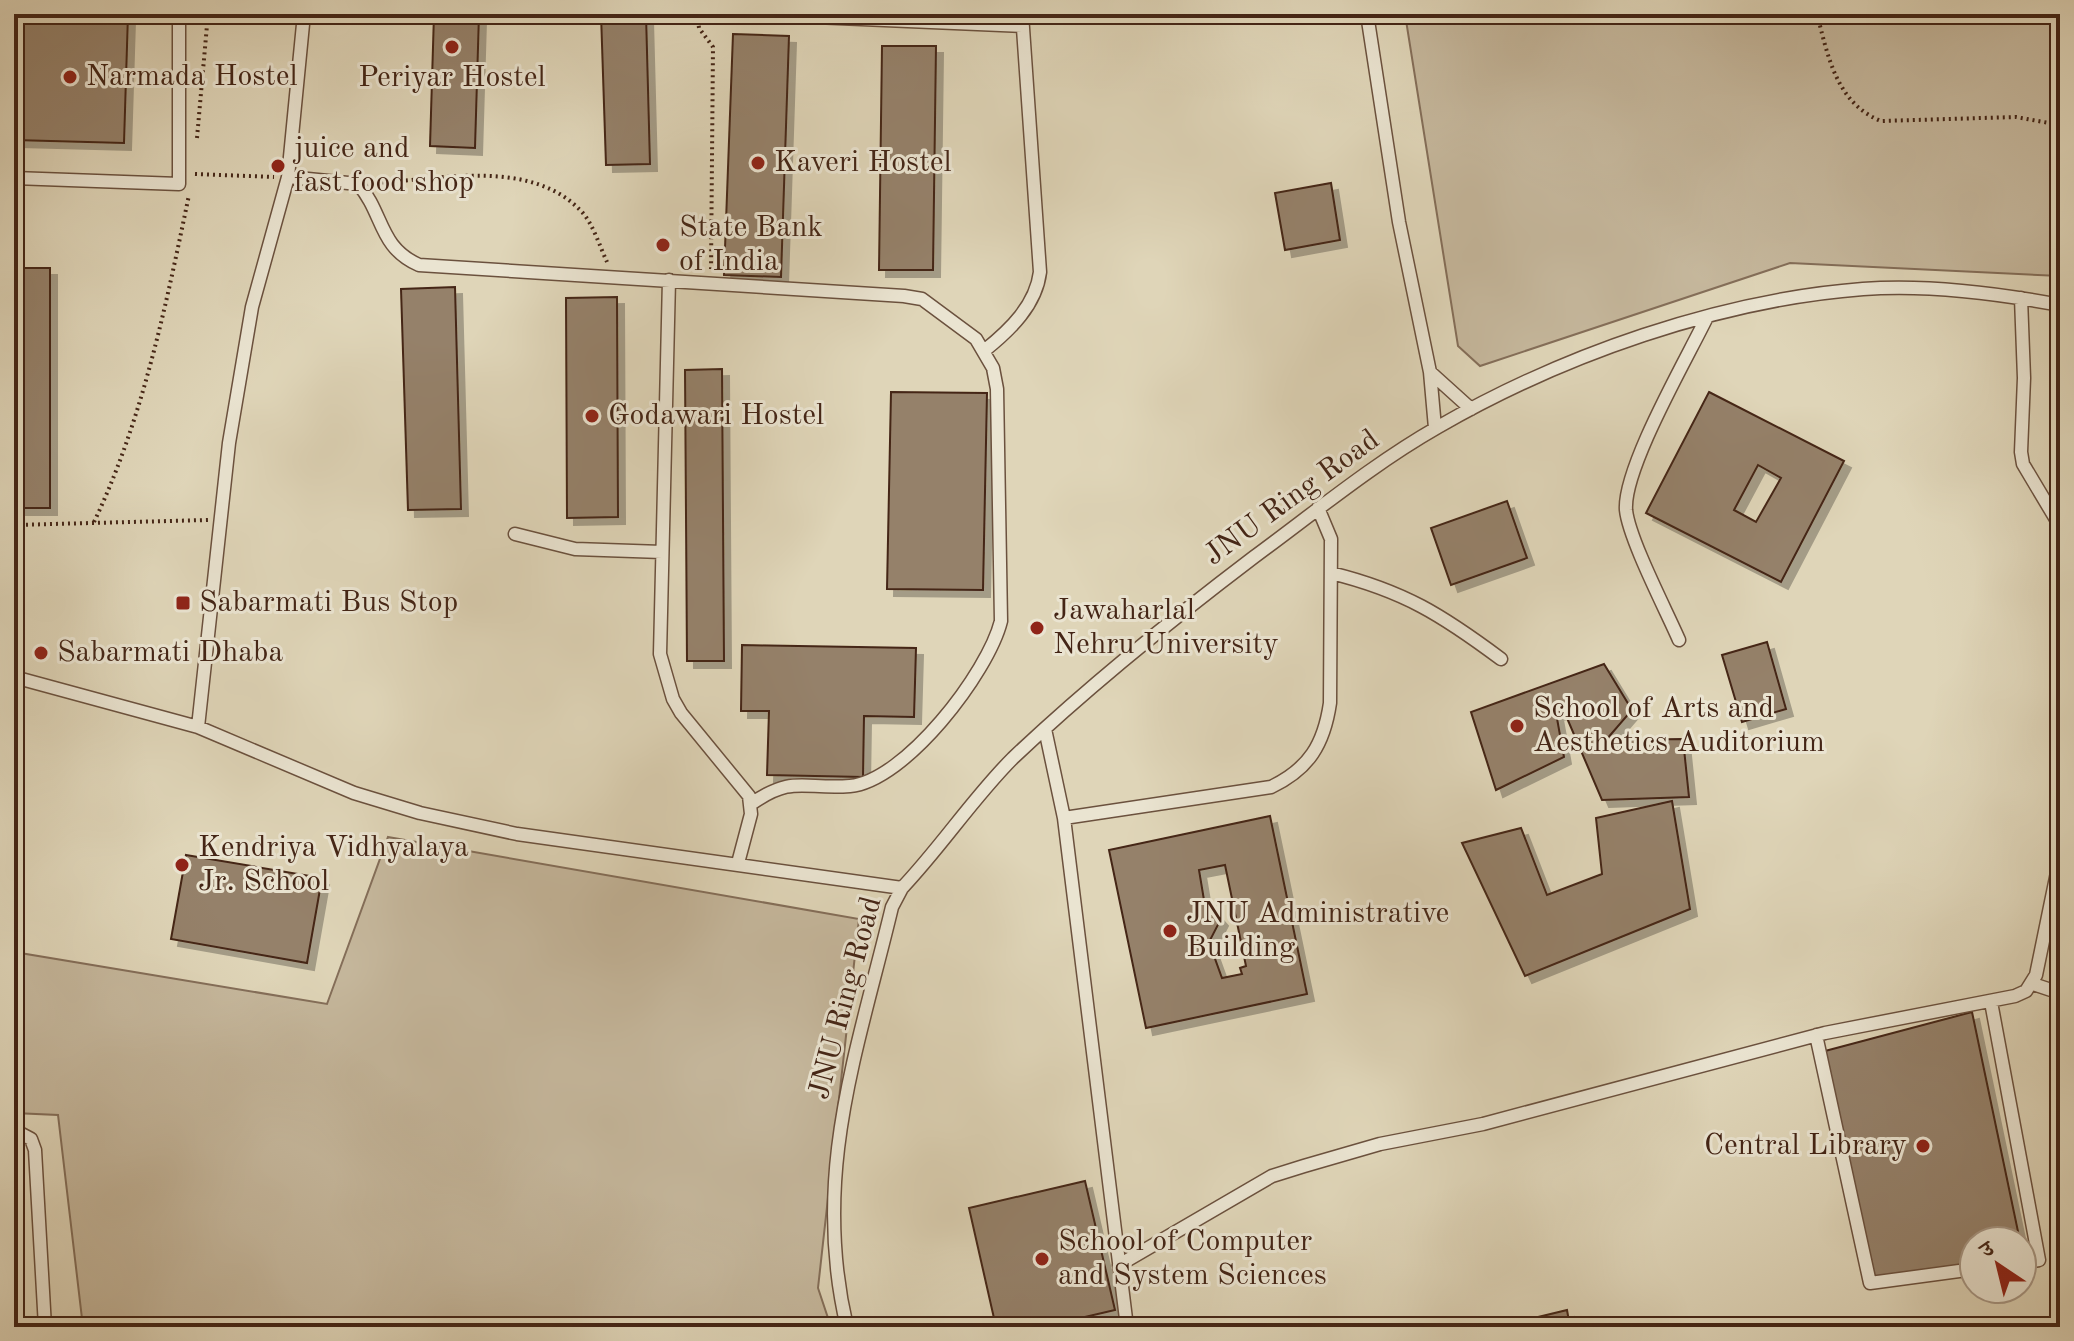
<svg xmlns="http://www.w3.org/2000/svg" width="2074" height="1341" viewBox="0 0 2074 1341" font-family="'Old Standard TT','Noto Serif Devanagari',serif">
<defs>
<filter id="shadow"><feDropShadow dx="7" dy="7" stdDeviation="0" flood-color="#0004"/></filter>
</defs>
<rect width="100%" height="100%" fill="#dfd5b8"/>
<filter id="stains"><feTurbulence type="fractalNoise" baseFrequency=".0025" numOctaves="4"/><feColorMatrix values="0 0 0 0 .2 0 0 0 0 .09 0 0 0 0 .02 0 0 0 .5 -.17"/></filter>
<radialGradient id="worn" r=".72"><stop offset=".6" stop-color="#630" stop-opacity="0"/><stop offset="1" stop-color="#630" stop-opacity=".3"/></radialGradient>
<path fill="#c5b79c" stroke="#846e59" stroke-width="2" d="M 1405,14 L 2060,14 L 2060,276 L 1790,263 L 1480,366 L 1458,346 Z
M 388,837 L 859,919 L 818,1288 L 831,1327 L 83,1327 L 58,1115 L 14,1113 L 14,952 L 327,1004 Z"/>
<path fill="#95816a" stroke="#442516" stroke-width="2" fill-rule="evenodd" filter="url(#shadow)" d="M 14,14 L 128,14 L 124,143 L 14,140 Z
M 434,14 L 479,14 L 475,148 L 430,146 Z
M 601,14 L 646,14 L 650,164 L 606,165 Z
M 733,34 L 789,36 L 781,277 L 724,275 Z
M 882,46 L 936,46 L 933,270 L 879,270 Z
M 1331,183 L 1340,240 L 1285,250 L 1275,193 Z
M 14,268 L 50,268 L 50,508 L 14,508 Z
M 455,287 L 461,509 L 408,510 L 401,289 Z
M 617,297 L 618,517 L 567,518 L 566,298 Z
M 722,369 L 724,661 L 687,661 L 685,370 Z
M 891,392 L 987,393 L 983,590 L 887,589 Z
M 1709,392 L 1844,461 L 1781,582 L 1646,513 ZM 1758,465 L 1781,478 L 1756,522 L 1734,510 Z
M 1507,501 L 1527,558 L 1451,585 L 1431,528 Z
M 1767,642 L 1786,709 L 1742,722 L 1722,655 Z
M 742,645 L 916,648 L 914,717 L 864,716 L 863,777 L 767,775 L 769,711 L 741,711 Z
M 1604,664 L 1632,710 L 1606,740 L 1683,739 L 1689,797 L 1602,800 L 1564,711 L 1556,713 L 1564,757 L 1496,790 L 1471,712 Z
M 1672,801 L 1690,909 L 1525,976 L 1462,843 L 1521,828 L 1547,895 L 1602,874 L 1596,818 Z
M 1270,816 L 1307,994 L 1146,1028 L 1109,850 ZM 1225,865 L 1246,966 L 1240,968 L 1242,974 L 1222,978 L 1209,942 L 1221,919 L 1204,900 L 1199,870 Z
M 186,855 L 322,878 L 307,963 L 171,939 Z
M 1972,1012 L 2020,1241 L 1974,1241 L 1974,1265 L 1873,1278 L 1825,1051 Z
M 1085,1181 L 1115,1310 L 1042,1327 L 996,1327 L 969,1208 Z
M 1567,1310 L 1570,1327 L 1497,1327 Z"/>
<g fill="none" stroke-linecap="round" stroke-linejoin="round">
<g stroke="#6b513e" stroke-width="15">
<path id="service" d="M 746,14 L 1022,26
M 1367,14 L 1399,222 L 1430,372 L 1471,409
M 288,177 L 358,184 C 384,213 378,247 419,265 L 904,296 L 922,299 L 976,339 L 993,368 L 997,389 L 1001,621 C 988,673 905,781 850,786 C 804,790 794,774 751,804
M 14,178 L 179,184 L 179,14
M 669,280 L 660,654 L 673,699 L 681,713 L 749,796 L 751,814 L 738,863
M 2021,298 L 2024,378 L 2021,452 L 2023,464 L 2060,526
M 985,350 C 1010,330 1036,305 1040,272 L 1022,14
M 1430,372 L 1435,428
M 515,534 L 575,549 L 662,552
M 1331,573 C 1404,591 1442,615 1501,659
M 1679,640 C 1666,610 1629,539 1626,510 C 1623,469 1686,360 1706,319
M 14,677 L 198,727 L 354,793 L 420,813 L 517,834 L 902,888
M 198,727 L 229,443 L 252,307 L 288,177 L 304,14
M 1045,729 L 1064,818 L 1127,1327
M 1064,818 L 1271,787 C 1309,769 1324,744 1330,703 L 1331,539 L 1318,508
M 2033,984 L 2060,993
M 1991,1002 L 2039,1260 L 2022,1263
M 1816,1035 L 1870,1283 L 1974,1269
M 14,1130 L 31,1139 L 35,1150 L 45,1327
M 1119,1265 L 1272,1176 L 1304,1166 L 1380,1144 L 1483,1124 L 1825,1033 L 2015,996 L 2026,991 L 2036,975 L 2060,858
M 847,1327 C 811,1175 857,1053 892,907 L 902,888 C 941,847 973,798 1013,758 C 1089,686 1171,620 1254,557 C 1314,513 1373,464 1438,427 C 1563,355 1719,300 1863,289 C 1928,284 1996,293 2060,305"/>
</g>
<path stroke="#442516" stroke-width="4" stroke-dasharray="2 4" stroke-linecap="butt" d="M 697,14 L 699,28 L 713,47 L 711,269
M 1817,14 C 1828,56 1836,103 1881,121 L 2016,117 L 2060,125
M 197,138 L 208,14
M 195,174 L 274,177
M 376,183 C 441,179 532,158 582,212 C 593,224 600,247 607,262
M 2054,289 L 2060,267
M 94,522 C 143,419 166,305 189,195
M 14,525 L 208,520"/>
<use href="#service" stroke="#eae4d1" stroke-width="12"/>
</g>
<g fill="#8f2418" stroke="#eae4d1" stroke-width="3">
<circle cx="452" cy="47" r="8"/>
<circle cx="70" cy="77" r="8"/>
<circle cx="758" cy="163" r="8"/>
<circle cx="278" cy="166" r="8"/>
<circle cx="663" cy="245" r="8"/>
<circle cx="592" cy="416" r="8"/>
<rect x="175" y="595" width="16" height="16" rx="4"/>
<circle cx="1037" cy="628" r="8"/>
<circle cx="41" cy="653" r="8"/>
<circle cx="1517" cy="726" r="8"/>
<circle cx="182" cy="865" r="8"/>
<circle cx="1170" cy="931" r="8"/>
<circle cx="1923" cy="1146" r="8"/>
<circle cx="1042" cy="1259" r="8"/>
</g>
<g text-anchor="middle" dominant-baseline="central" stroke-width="6" stroke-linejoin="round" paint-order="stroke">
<g font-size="30" fill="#442516" stroke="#eae4d1" text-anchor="start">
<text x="86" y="77">Narmada Hostel</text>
<text x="452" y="78" text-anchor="middle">Periyar Hostel</text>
<text x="294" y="149">juice and<tspan x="294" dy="34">fast food shop</tspan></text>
<text x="774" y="163">Kaveri Hostel</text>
<text x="679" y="228">State Bank<tspan x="679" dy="34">of India</tspan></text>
<text x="608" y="416">Godawari Hostel</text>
<text x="199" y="603">Sabarmati Bus Stop</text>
<text x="1053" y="611">Jawaharlal<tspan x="1053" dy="34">Nehru University</tspan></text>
<text x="57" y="653">Sabarmati Dhaba</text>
<text x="1533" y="709">School of Arts and<tspan x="1533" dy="34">Aesthetics Auditorium</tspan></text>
<text x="198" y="848">Kendriya Vidhyalaya<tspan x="198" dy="34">Jr. School</tspan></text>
<text x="1186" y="914">JNU Administrative<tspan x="1186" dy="34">Building</tspan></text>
<text x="1907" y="1146" text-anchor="end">Central Library</text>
<text x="1058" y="1242">School of Computer<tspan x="1058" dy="34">and System Sciences</tspan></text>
</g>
<g font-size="30" fill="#442516" stroke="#eae4d1">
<text transform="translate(1292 498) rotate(-36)">JNU Ring Road</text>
<text transform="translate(846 998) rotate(-75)">JNU Ring Road</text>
</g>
</g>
<rect width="2074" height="1341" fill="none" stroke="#dfd5b8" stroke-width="48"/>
<rect x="16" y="16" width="2042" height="1309" fill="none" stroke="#442516" stroke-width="4"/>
<rect x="24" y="24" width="2026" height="1293" fill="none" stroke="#442516" stroke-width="2"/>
<g transform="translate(1998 1265) rotate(325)"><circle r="38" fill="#eae4d1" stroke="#a89886" stroke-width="2"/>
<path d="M0-6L14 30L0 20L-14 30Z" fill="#8f2418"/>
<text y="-12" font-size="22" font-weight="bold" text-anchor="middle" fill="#442516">उ</text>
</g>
<rect width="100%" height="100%" filter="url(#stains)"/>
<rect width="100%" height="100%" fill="url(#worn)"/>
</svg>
